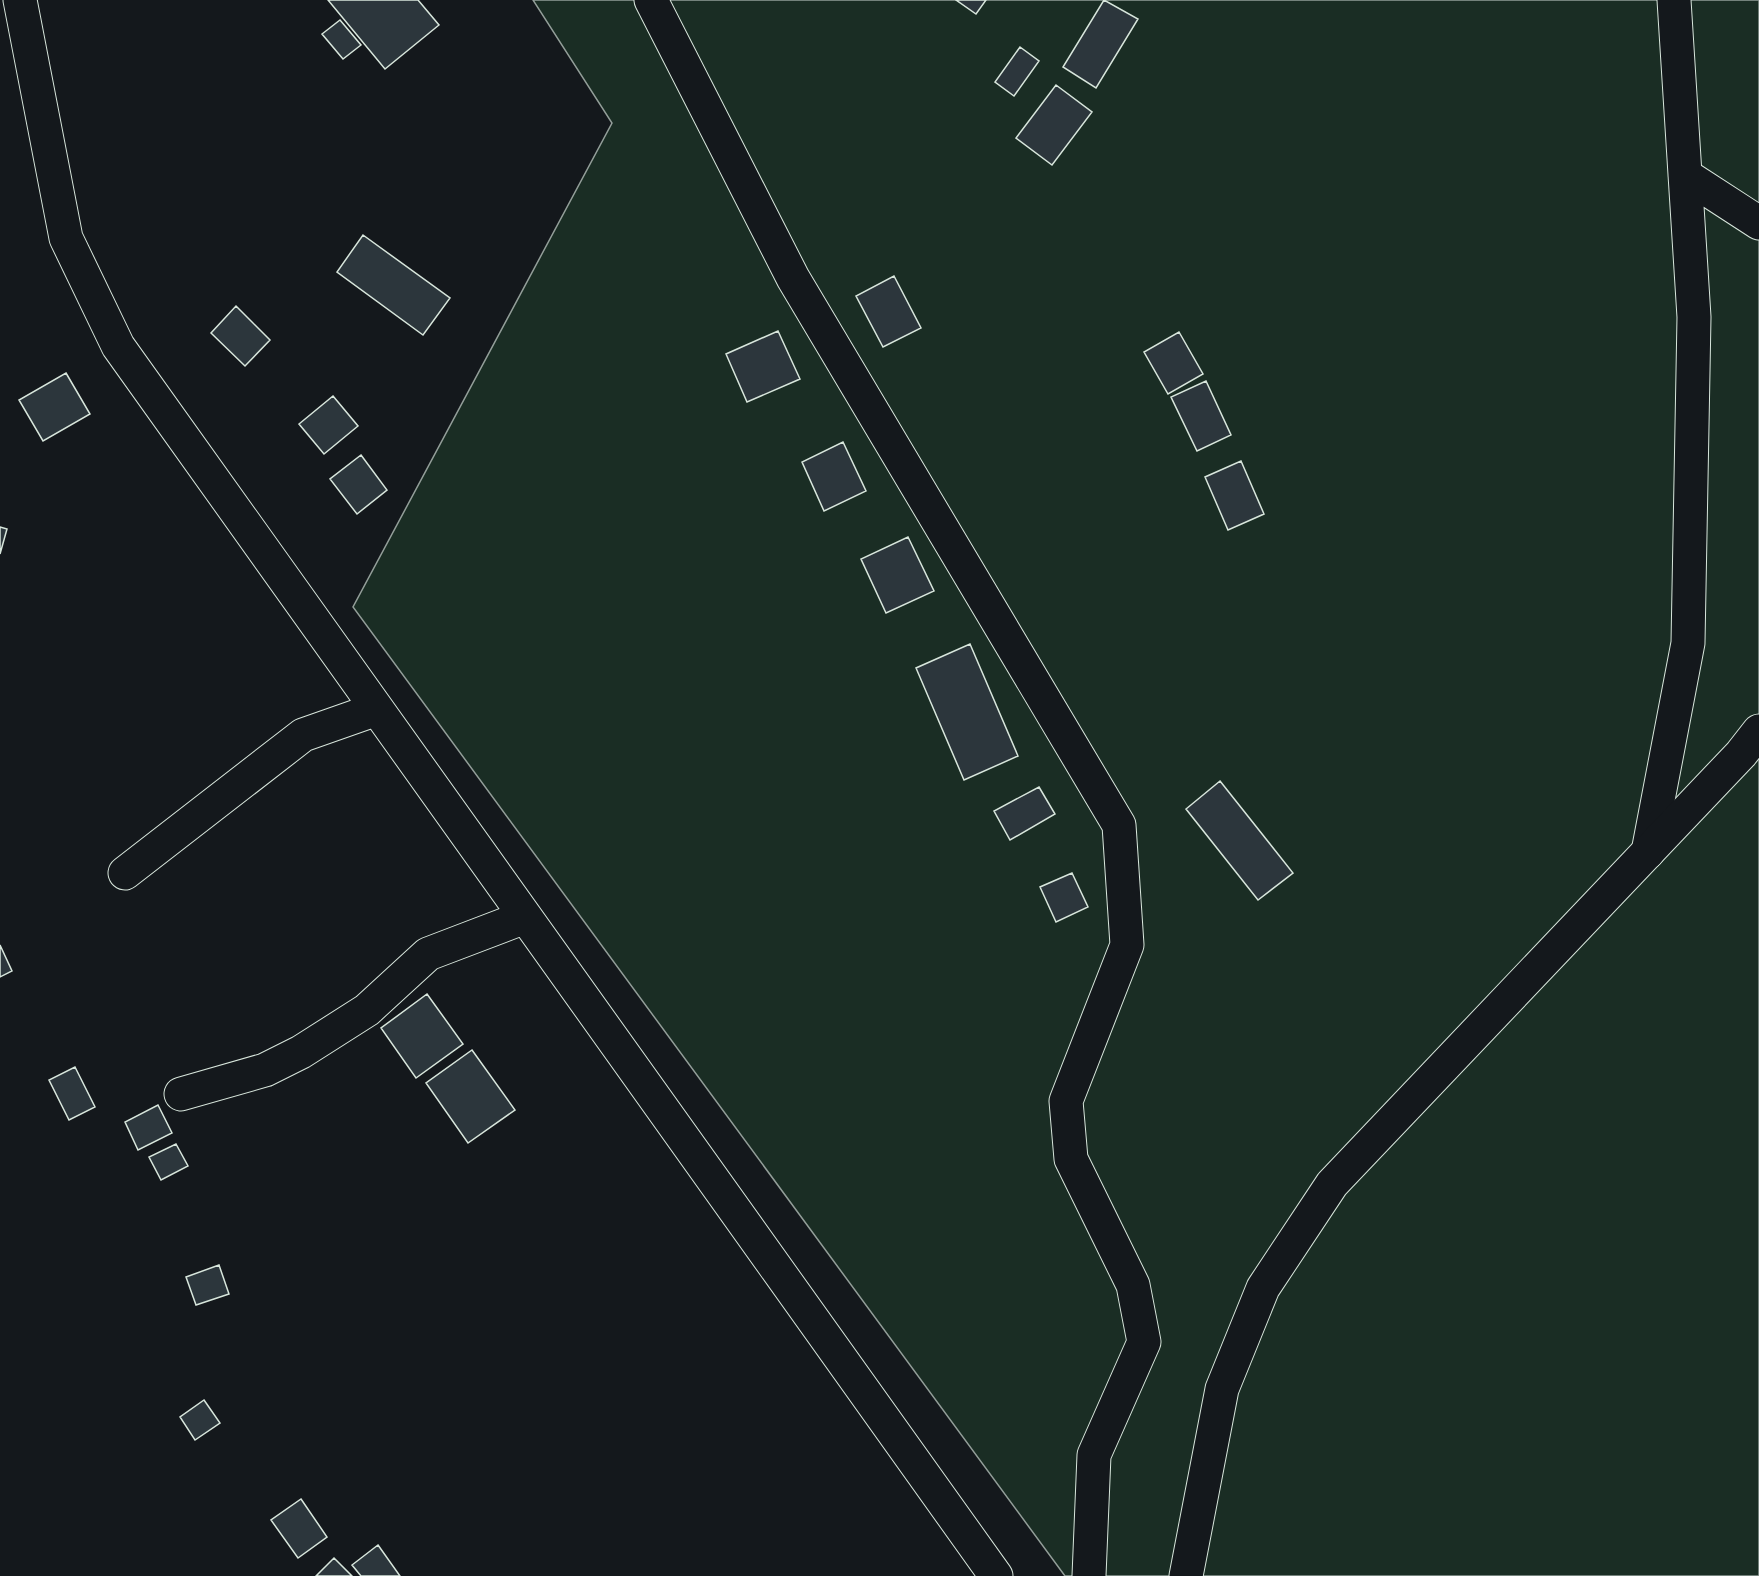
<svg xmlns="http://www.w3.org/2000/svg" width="1759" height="1576" viewBox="0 0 1759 1576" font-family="'Open Sans',sans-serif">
<rect width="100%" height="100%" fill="#14181c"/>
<path fill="#1a2d24" stroke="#939e99" stroke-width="1.5" d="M 533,0 L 1759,0 L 1759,1576 L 1065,1576 L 353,607 L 612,123 Z"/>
<path fill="#2c363c" stroke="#d8e6dc" stroke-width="1.5" d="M 328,0 L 418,0 L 439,25 L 385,69 Z
M 956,0 L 986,0 L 976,14 Z
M 1104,0 L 1138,19 L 1096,88 L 1063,67 Z
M 340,20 L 361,45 L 343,59 L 322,34 Z
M 1020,47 L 1039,61 L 1014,96 L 995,82 Z
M 1056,85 L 1092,112 L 1052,165 L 1016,138 Z
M 363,235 L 450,298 L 423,335 L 337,272 Z
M 894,276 L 921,328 L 883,347 L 856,296 Z
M 236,306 L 270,340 L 245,366 L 211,333 Z
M 778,331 L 800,379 L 747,402 L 726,354 Z
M 1179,332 L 1203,374 L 1168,394 L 1144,352 Z
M 66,373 L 90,414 L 43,441 L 19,400 Z
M 1206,381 L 1231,435 L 1197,451 L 1171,397 Z
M 333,396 L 358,426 L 324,454 L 299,424 Z
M 843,442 L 866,491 L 824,511 L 802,462 Z
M 361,455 L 387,490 L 357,514 L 330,479 Z
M 1241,461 L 1264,514 L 1228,530 L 1205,477 Z
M 0,527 L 7,529 L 0,554 Z
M 908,537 L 934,591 L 886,613 L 861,559 Z
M 970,644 L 1018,756 L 964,780 L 916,668 Z
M 1220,781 L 1293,873 L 1258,900 L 1186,809 Z
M 1039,787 L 1055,814 L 1010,840 L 994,811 Z
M 1072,873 L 1088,907 L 1056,922 L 1040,887 Z
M 0,945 L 12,971 L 0,977 Z
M 427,994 L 463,1044 L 416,1078 L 381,1028 Z
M 472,1050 L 515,1110 L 468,1143 L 426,1083 Z
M 75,1067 L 95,1107 L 69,1120 L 49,1080 Z
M 158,1105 L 172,1133 L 138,1150 L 125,1122 Z
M 176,1144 L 188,1166 L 161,1180 L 149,1157 Z
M 219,1265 L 229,1294 L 196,1305 L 186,1277 Z
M 204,1400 L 220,1423 L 195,1440 L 180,1417 Z
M 301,1499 L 327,1537 L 298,1558 L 271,1520 Z
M 378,1545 L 400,1576 L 361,1576 L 352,1565 Z
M 334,1558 L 352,1576 L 316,1576 Z"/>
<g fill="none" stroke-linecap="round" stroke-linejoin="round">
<g stroke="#d8e6dc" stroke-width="35">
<path id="minor" d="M 20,0 L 66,238 L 118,346 L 996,1576
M 651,0 L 793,278 L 1119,825 L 1127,945 L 1066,1101 L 1071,1159 L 1133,1285 L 1144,1342 L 1094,1455 L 1089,1576
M 1685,175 L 1759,223
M 1648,852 L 1688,643 L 1694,317 L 1674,0
M 125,873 L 303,735 L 377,709
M 181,1094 L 265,1070 L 301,1052 L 367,1010 L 428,954 L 525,917"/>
</g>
<g stroke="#d8e6dc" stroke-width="35">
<path id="major" d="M 1186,1576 L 1222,1389 L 1263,1288 L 1332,1184 L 1741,754 L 1759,731"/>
</g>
<use href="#minor" stroke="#14181c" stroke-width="33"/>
<use href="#major" stroke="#14181c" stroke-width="33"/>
</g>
</svg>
